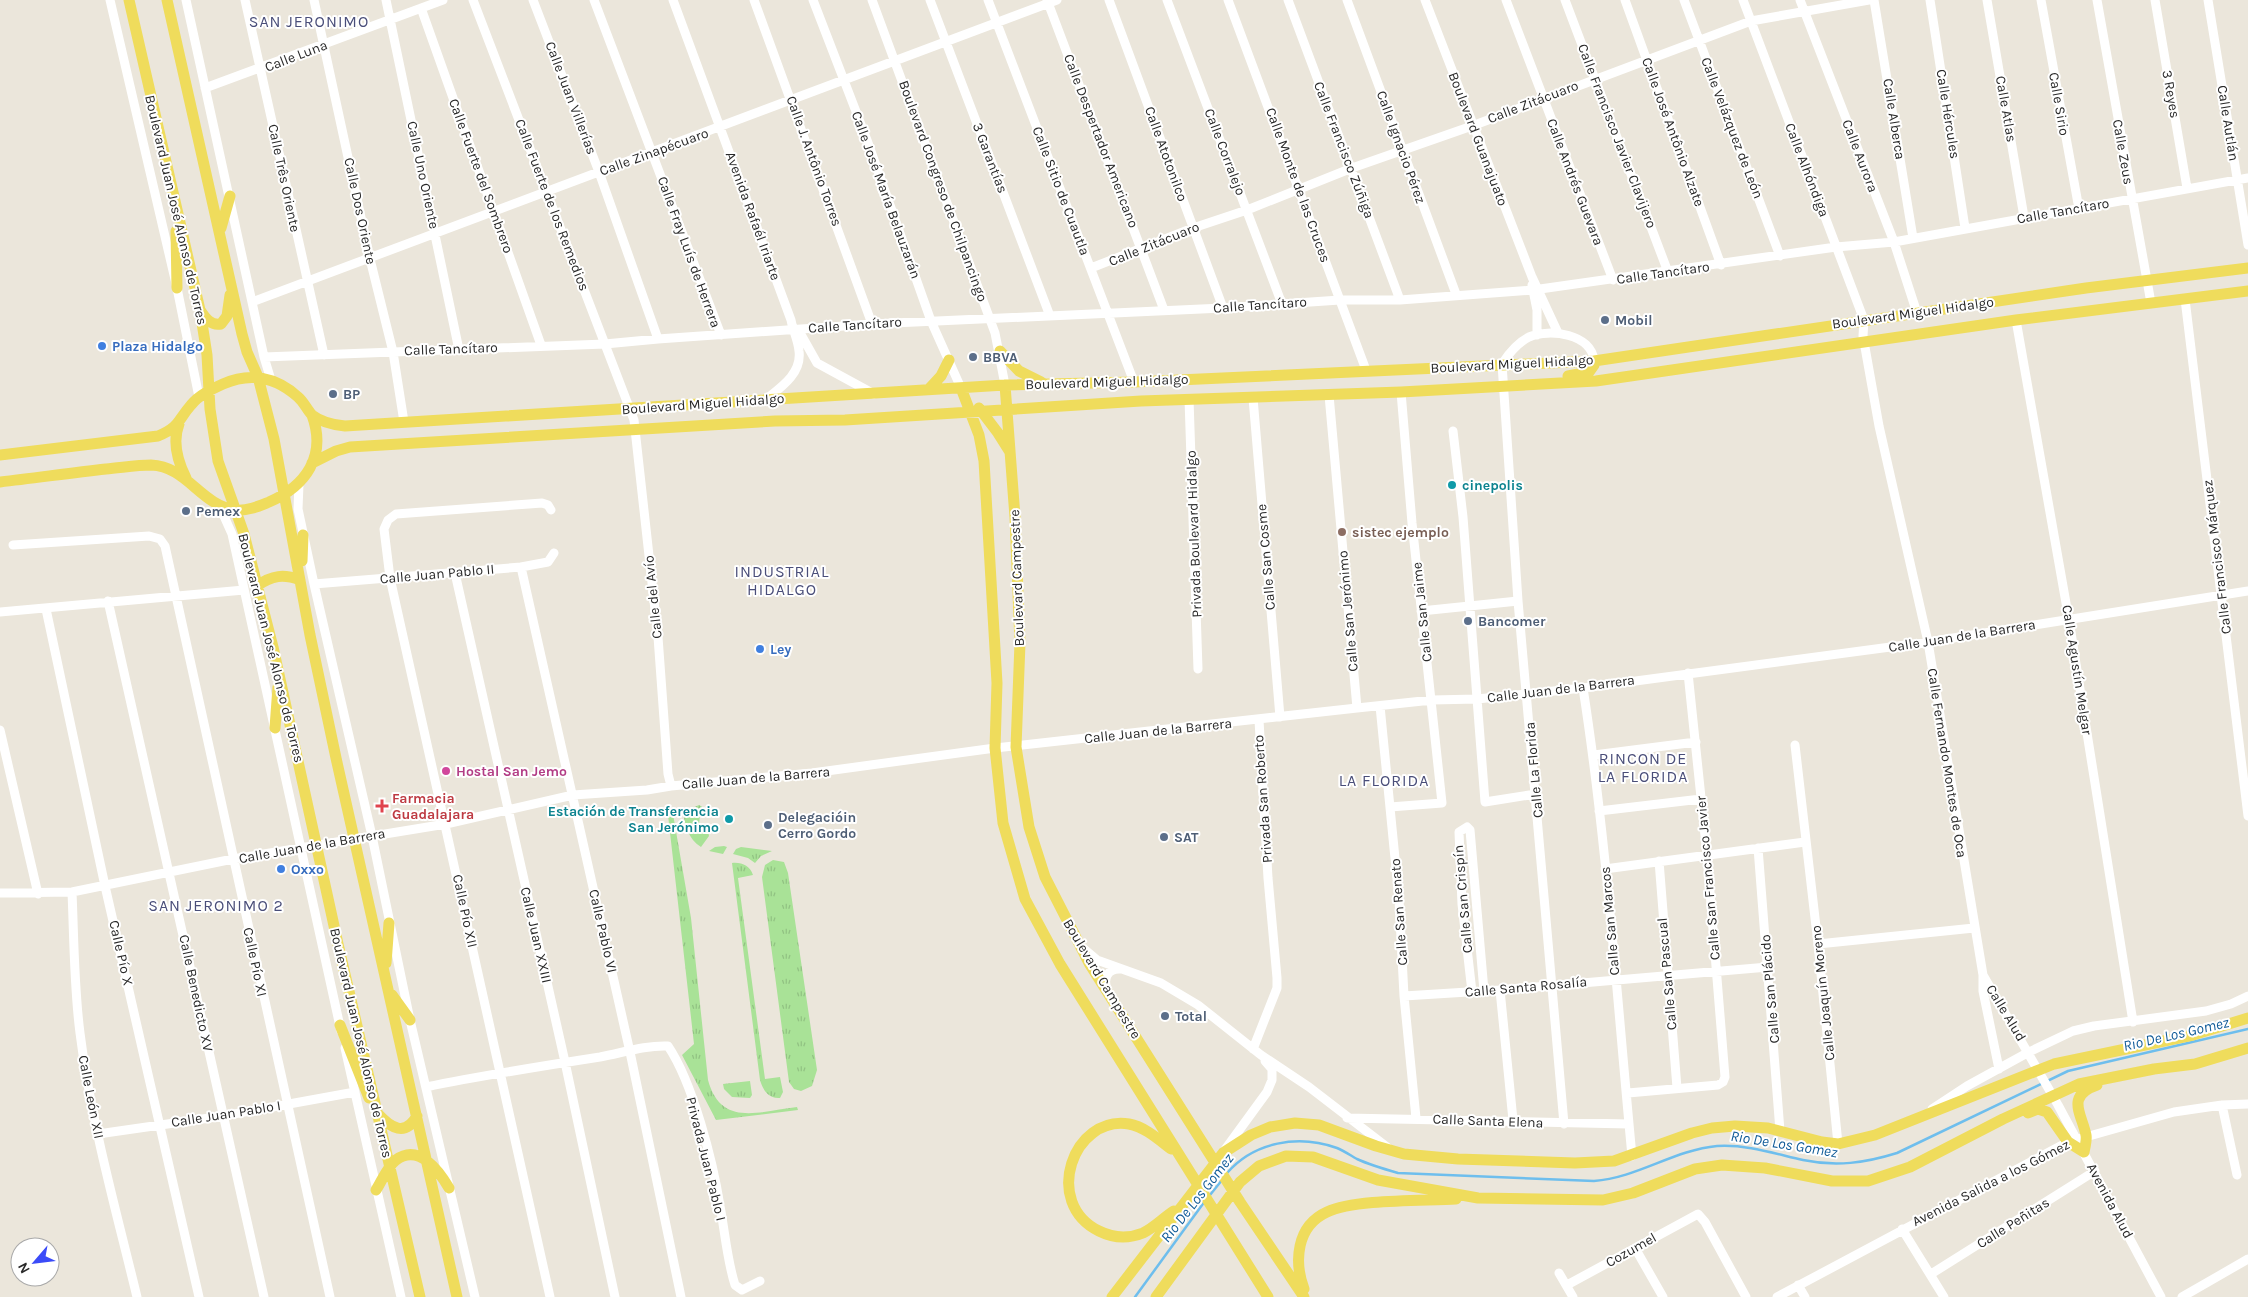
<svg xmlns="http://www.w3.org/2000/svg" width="2248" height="1297" viewBox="0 0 2248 1297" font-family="Karla,sans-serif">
<defs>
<pattern id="grass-tufts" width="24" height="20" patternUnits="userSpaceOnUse" patternTransform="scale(1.25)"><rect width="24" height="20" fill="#a9e297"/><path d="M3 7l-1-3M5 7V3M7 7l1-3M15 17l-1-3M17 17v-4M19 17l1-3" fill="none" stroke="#91c282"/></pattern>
</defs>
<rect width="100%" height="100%" fill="#ebe6db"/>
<path fill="url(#grass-tufts)" d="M 699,805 L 704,808 L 700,815 L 699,825 L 707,825 L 709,836 L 701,847 C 688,839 685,825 683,812 Z
M 673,814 L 691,918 L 708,1080 C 721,1128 760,1111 797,1107 L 798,1110 L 716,1120 L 682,1055 L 694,1044 L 668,815 Z
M 724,846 L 727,847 L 723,854 L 709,851 L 715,847 Z
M 741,847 L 772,851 L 761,856 L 755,863 L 748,858 L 733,854 L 736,849 Z
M 773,860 L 784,862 L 788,873 L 817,1070 L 812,1086 L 801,1091 L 794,1089 L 789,1082 L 762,877 L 765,865 Z
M 732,863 C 742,862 750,866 753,875 L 738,878 L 765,1079 L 780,1077 L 783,1092 L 780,1098 C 768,1099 763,1090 760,1080 Z
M 750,1081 L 752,1095 L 750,1098 L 732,1097 L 724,1089 L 723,1084 Z"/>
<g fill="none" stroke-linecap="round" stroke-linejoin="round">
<path stroke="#6ebeed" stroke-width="2.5" d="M 1227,1173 C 1254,1142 1298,1134 1337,1148 C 1344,1151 1350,1155 1357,1159 C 1370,1165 1384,1169 1398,1173 L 1594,1181 C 1637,1178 1674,1150 1717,1146 C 1746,1144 1776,1154 1803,1160 C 1836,1167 1865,1163 1897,1153 L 2068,1071 L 2248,1029
M 1210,1195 L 1222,1180
M 1135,1297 L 1205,1201"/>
<path stroke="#fff" stroke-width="9" d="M 110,0 L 177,288 L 199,397
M 186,0 L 264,357 L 271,380
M 245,0 L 324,355
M 314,0 L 370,259 L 393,352 L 404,422
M 386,0 L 459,350
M 473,0 L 634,420 L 658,637 L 668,774 L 671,786
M 533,0 L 599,172 L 658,339
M 594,0 L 721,335
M 673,0 L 791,320 C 793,331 798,340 799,351 C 802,374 780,388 765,400
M 754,0 L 872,324
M 813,0 L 867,140 L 931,321 L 961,388
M 872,0 L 995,333 L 1005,385
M 930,0 L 1050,316
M 988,0 L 1134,382
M 1047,0 L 1164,310
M 1109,0 L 1223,308
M 1167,0 L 1282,304
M 1228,0 L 1366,370
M 1288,0 L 1400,300
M 1347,0 L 1456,294
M 1425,0 L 1532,277 L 1558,333
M 1506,0 L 1613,280
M 1565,0 L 1668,272
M 1625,0 L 1721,265
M 1684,0 L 1780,256
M 1743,0 L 1864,320 L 1863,336 L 1879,426 L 1928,642 L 1983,975 L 1983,991 L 1999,1069
M 1800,0 L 1894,242 L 1917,313
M 1874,0 L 1913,238
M 1930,0 L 1965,228
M 1987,0 L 2024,217
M 2041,0 L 2079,209
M 2097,0 L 2151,303
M 2155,0 L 2187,188
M 2208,0 L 2248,245
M 421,8 L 541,345
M 205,88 L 443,0
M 1091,268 L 1193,228 L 1247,210 L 1352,168 L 1472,126 L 1751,21 L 1869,0
M 1532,285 L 1537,310 L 1537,335
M 2185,299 L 2248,816
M 252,302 L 1057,0
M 2016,320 L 2069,620 L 2133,1022
M 799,331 L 817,363 L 874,394
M 264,357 L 605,344 L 658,339 L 872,324 L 1223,308 L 1340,300 L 1400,300 L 1533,290 L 1836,247 L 1894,242 L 2248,178
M 1329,395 L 1357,708
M 1253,398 L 1280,717
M 1189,399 L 1198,669
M 1453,431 L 1463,517 L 1485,802 L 1536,794
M 299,484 L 298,509 L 314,584 L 372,836 L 410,1020 L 475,1297
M 219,505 L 232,534 L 341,1031
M 13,545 L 149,536 L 160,539 L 165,546 L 330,1297
M 521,567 L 630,1052 L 681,1297
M 455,573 L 565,1062 L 615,1297
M 314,584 L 521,567 L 548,562 L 554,553
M 108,601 L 264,1297
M 46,609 L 105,886 L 199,1297
M 1421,611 L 1518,601
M 0,612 L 244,590
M 1583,688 C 1607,842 1617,1000 1632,1156
M 1380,706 L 1399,899 L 1404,996 L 1416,1118
M 0,730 L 38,894
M 1795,745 L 1818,944 L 1838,1144
M 1594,755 L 1696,742
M 1390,807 L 1442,803 L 1412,523 L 1401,392
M 1599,811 L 1701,799
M 1758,848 L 1780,1131
M 1659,861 L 1677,1088
M 1605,869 L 1805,842
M 72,892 C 74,939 74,987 80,1033 C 91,1122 116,1210 137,1297
M 0,893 L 72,892 L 233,859 L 446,824 L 573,795 L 647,790 L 671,786 L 812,773 L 995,748 L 1357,708 L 1432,700 L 1477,699 L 1583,688 L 1928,642 L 2248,591
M 1818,944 L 1974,928
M 1084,949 L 1097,960 L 1161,983 L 1198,1005 L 1261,1055 L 1309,1087 L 1387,1147
M 1983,975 L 2058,1105 L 2161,1297
M 1107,989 C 1103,978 1108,969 1119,969
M 1500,990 L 1513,1120
M 1472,992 L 1462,904 L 1459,832 L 1467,827 L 1470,830 L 1484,991
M 1404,996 L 1500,990 L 1768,967
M 345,1048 L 401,1297
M 1253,1049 L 1277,988 L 1277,978 L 1268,878 L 1259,720
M 426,1087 C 484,1075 542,1066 600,1057 C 622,1053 645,1045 668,1046 C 693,1083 713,1162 720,1206 C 725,1232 727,1260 735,1285 L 742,1290 L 760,1281
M 1628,1093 L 1718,1085 L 1723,1082 L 1725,1077 L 1707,855 L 1688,673
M 2222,1105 L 2237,1175
M 1932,1109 L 1967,1086 L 2029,1052 L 2073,1031 L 2094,1026 L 2206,1011 L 2231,1004 L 2248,996
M 1347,1118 L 1629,1124
M 1564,1124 L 1518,601 L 1502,364 C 1509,353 1517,343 1529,337 C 1550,328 1592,334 1594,361
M 98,1134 L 223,1116 L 355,1092
M 1224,1151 L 1267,1092 L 1272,1080 L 1272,1069 L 1265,1061
M 1902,1229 L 1944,1297
M 1635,1248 L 1663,1297
M 1559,1273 L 1573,1297
M 1931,1274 L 2095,1171
M 1567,1285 L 1698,1214 L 1705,1222 L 1746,1297
M 1798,1285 L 1805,1297
M 550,1297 L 390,578 L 384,529 L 388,520 L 396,514 L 542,503 L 548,505 L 551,510
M 1777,1297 L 2068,1142 L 2174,1112 L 2222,1105 L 2248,1104
M 2182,1297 L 2248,1259"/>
<path stroke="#efdc5c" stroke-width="11" d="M 129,0 L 200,310 L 207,355 L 210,409 L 218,461 L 244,534 L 273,647 L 338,944 L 420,1297
M 167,0 L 242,334 L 247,352 L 258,377 L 274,439 L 310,635 L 336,758 L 457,1297
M 221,228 L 230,196
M 176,231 L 177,288
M 200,310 C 205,318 211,326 221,324 L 227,316 L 230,295
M 1000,351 L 1019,371 L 1041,382
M 1568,376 L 1589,372 L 1594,365 L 1594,361
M 1005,385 L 1015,517 L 1020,643 L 1016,747 L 1029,827 L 1045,877 L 1089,963 L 1240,1202 L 1304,1297
M 961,388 L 979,435 L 984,461 L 997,683 L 995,748 L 1003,823 L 1025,899 L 1060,964 L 1268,1297
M 928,390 L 941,376 L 949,360
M 979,408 L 998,433 L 1010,452
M 179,424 C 172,442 178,462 186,478
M 0,455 L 158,436 C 180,427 177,421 191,405 C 199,395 212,389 223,384 C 250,372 276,377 298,397 C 304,402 307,410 312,415 C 321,422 334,425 345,426 L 1005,385 L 1134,382 L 1594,361 L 2086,288 L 2248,268
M 312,463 L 336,451 L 350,447 L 775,421 L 845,420 L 1141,401 L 1401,392 L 1596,381 L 2016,320 L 2248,291
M 0,482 C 35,478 70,473 106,469 C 120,468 136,465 151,465 C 187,466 201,506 236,510 C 248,511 259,506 269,502 C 306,486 327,456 312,415
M 302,561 L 303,535
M 257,586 C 272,575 284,574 300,580
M 275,728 L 278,687
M 386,963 L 389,923
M 392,995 L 410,1020
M 340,1025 L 369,1098
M 2028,1113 L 2038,1109 L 2047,1112 L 2068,1142 L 2084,1152 C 2085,1147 2087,1140 2086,1135 C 2082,1114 2065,1096 2097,1085
M 378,1114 C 391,1128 405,1137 417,1116
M 1171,1149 C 1158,1139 1145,1127 1129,1124 C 1073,1115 1042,1203 1099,1231 C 1113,1238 1128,1239 1143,1233 C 1154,1228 1163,1218 1174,1211
M 376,1190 C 382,1181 387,1167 396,1160 C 419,1143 439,1171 449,1188
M 1304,1289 C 1294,1262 1296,1226 1327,1212 C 1355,1199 1423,1201 1456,1199
M 1112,1297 L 1223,1153 L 1251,1135 L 1270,1127 L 1295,1123 L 1319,1125 L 1376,1146 L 1404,1154 L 1458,1159 L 1575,1163 L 1614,1161 L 1692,1133 L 1712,1128 L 1735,1126 L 1768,1128 L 1822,1142 L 1838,1144 L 1875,1135 L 2054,1064 L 2193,1035 L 2248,1018
M 1156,1297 L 1240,1182 L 1259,1166 L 1286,1156 L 1313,1157 L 1378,1180 L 1478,1198 L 1603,1200 L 1633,1193 L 1695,1169 L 1722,1165 L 1765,1168 L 1832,1181 L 1868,1181 L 1910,1167 L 2003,1119 L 2079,1084 L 2154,1069 L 2195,1064 L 2248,1048"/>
</g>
<g fill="#5c6f8a" stroke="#fff" stroke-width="2">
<circle cx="1605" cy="320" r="5"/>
<circle cx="973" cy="357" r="5"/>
<circle cx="333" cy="394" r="5"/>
<circle cx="186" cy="511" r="5"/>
<circle cx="1468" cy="621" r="5"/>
<circle cx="768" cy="825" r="5"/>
<circle cx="1164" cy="837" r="5"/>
<circle cx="1165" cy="1016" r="5"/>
</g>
<g fill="#3f7fe0" stroke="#fff" stroke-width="2">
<circle cx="102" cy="346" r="5"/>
<circle cx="760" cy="649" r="5"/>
<circle cx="281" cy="869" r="5"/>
</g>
<g fill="#0f9aa8" stroke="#fff" stroke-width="2">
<circle cx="1452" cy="485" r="5"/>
<circle cx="729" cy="819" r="5"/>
</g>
<circle fill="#8d6e63" stroke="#fff" stroke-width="2" cx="1342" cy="532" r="5"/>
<circle fill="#d1479c" stroke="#fff" stroke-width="2" cx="446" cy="771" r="5"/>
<path fill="#e0444e" stroke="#fff" stroke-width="2" d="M379.5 798.5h5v5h5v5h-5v5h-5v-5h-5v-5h5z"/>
<g text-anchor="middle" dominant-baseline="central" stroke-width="4" stroke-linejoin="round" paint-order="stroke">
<g font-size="14" fill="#292929" stroke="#fff">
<text transform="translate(296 56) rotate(-21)">Calle Luna</text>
<text transform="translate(2171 94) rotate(80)">3 Reyes</text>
<text transform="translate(571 98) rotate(69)">Calle Juan Villerías</text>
<text transform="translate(1533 102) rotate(-21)">Calle Zitácuaro</text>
<text transform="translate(2059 104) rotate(80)">Calle Sirio</text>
<text transform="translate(2006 109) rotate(80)">Calle Atlas</text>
<text transform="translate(1948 114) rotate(81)">Calle Hércules</text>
<text transform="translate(1894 119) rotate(81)">Calle Alberca</text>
<text transform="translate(2228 123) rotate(81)">Calle Autlán</text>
<text transform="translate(1732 128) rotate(69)">Calle Velázquez de León</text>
<text transform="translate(1673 132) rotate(70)">Calle José Antônio Alzate</text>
<text transform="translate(1617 136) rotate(69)">Calle Francisco Javier Clavijero</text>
<text transform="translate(1478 139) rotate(69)">Boulevard Guanajuato</text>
<text transform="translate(1101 141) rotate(69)">Calle Despertador Americano</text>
<text transform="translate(1401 147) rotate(70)">Calle Ignacio Pérez</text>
<text transform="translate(1344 150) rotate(69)">Calle Francisco Zúñiga</text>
<text transform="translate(654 152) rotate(-20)">Calle Zinapécuaro</text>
<text transform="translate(1225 152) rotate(69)">Calle Corralejo</text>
<text transform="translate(2123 152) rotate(80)">Calle Zeus</text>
<text transform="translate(1166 154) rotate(70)">Calle Atotonilco</text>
<text transform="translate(1860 156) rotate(69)">Calle Aurora</text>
<text transform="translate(990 158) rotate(69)">3 Garantías</text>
<text transform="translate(814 161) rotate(70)">Calle J. Antônio Torres</text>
<text transform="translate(1807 170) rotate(69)">Calle Alhóndiga</text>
<text transform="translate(423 175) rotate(78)">Calle Uno Oriente</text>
<text transform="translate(481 176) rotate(70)">Calle Fuerte del Sombrero</text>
<text transform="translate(284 178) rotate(78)">Calle Três Oriente</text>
<text transform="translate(1575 182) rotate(69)">Calle Andrés Guevara</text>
<text transform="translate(1298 185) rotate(70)">Calle Monte de las Cruces</text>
<text transform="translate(943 191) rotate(70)">Boulevard Congreso de Chilpancingo</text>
<text transform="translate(1061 191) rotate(69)">Calle Sitio de Cuautla</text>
<text transform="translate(886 195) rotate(70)">Calle José María Belauzarán</text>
<text transform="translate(552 205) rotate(69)">Calle Fuerte de los Remedios</text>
<text transform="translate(176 210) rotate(77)">Boulevard Juan José Alonso de Torres</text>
<text transform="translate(360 211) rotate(78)">Calle Dos Oriente</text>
<text transform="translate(2063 211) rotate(-10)">Calle Tancítaro</text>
<text transform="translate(753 216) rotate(70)">Avenida Rafaél Iriarte</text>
<text transform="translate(1154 244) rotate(-22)">Calle Zitácuaro</text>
<text transform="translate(689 252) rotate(70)">Calle Fray Luís de Herrera</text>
<text transform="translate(1663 273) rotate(-8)">Calle Tancítaro</text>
<text transform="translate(1260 305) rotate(-4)">Calle Tancítaro</text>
<text transform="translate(1913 313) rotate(-8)">Boulevard Miguel Hidalgo</text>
<text transform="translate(855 325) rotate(-4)">Calle Tancítaro</text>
<text transform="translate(451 349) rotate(-2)">Calle Tancítaro</text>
<text transform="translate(1512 364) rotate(-3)">Boulevard Miguel Hidalgo</text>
<text transform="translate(1107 382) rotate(-2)">Boulevard Miguel Hidalgo</text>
<text transform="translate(703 404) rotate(-4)">Boulevard Miguel Hidalgo</text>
<text transform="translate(1194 534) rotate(-92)">Privada Boulevard Hidalgo</text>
<text transform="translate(1266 557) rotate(-95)">Calle San Cosme</text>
<text transform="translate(2217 557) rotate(-97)">Calle Francisco Márquez</text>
<text transform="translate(437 574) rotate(-5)">Calle Juan Pablo II</text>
<text transform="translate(1017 578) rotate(-92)">Boulevard Campestre</text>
<text transform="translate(653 597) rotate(-96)">Calle del Avío</text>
<text transform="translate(1348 611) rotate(-95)">Calle San Jerónimo</text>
<text transform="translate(1422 612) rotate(-96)">Calle San Jaime</text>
<text transform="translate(1962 636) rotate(-9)">Calle Juan de la Barrera</text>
<text transform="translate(271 648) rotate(76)">Boulevard Juan José Alonso de Torres</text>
<text transform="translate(2077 670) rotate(81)">Calle Agustín Melgar</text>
<text transform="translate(1561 689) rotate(-7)">Calle Juan de la Barrera</text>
<text transform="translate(1158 731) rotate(-6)">Calle Juan de la Barrera</text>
<text transform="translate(1947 763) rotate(81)">Calle Fernando Montes de Oca</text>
<text transform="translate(1534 770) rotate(-95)">Calle La Florida</text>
<text transform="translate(756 778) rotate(-5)">Calle Juan de la Barrera</text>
<text transform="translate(1263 799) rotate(-94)">Privada San Roberto</text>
<text transform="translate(312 846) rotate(-10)">Calle Juan de la Barrera</text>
<text transform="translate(1708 878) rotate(-95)">Calle San Francisco Javier</text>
<text transform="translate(1463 899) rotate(-95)">Calle San Crispín</text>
<text transform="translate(465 911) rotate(78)">Calle Pío XII</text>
<text transform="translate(1399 912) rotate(-94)">Calle San Renato</text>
<text transform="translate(1610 921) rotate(-95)">Calle San Marcos</text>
<text transform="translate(603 931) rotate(77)">Calle Pablo VI</text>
<text transform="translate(536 935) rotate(77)">Calle Juan XXIII</text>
<text transform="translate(121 953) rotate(77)">Calle Pío X</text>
<text transform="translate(255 962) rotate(78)">Calle Pío XI</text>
<text transform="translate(1667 974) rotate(-95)">Calle San Pascual</text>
<text transform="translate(1102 979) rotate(59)">Boulevard Campestre</text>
<text transform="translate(1526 987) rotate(-5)">Calle Santa Rosalía</text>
<text transform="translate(1770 989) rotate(-95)">Calle San Plácido</text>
<text transform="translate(196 993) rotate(78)">Calle Benedicto XV</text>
<text transform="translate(1823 993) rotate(-96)">Calle Joaquín Moreno</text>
<text transform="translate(2006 1013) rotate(59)">Calle Alud</text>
<text transform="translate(361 1043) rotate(77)">Boulevard Juan José Alonso de Torres</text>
<text transform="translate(91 1097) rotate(79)">Calle León XII</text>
<text transform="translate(226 1114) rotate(-9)">Calle Juan Pablo I</text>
<text transform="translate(1488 1121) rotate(2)">Calle Santa Elena</text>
<text transform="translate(706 1159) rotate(76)">Privada Juan Pablo I</text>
<text transform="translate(1991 1183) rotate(-27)">Avenida Salida a los Gómez</text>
<text transform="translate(2110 1201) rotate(62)">Avenida Alud</text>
<text transform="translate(2013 1223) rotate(-32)">Calle Peñitas</text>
<text transform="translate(1631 1250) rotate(-29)">Cozumel</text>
</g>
<g font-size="14" font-weight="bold" fill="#4e5e75" stroke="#fff" text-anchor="start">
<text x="1615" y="320">Mobil</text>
<text x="983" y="357">BBVA</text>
<text x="343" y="394">BP</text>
<text x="196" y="511">Pemex</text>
<text x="1478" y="621">Bancomer</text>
<text x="778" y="817">Delegacióin<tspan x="778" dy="16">Cerro Gordo</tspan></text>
<text x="1174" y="837">SAT</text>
<text x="1175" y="1016">Total</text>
</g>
<g font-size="14" font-weight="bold" fill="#366cbe" stroke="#fff" text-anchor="start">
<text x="112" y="346">Plaza Hidalgo</text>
<text x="770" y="649">Ley</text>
<text x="291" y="869">Oxxo</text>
</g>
<g font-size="14" font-weight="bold" fill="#0d838f" stroke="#fff" text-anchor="start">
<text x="1462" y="485">cinepolis</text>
<text x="719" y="811" text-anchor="end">Estación de Transferencia<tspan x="719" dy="16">San Jerónimo</tspan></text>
</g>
<g font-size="14" font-weight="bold" fill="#785e54" stroke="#fff" text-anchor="start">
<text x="1352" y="532">sistec ejemplo</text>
</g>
<g font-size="14" font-weight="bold" fill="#b23c85" stroke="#fff" text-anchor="start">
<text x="456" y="771">Hostal San Jemo</text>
</g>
<g font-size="14" font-weight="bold" fill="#be3a42" stroke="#fff" text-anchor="start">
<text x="392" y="798">Farmacia<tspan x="392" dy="16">Guadalajara</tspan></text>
</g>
<g font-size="15" font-style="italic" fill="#0f5a97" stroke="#fff">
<text transform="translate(2176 1034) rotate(-13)">Rio De Los Gomez</text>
<text transform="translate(1784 1144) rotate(9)">Rio De Los Gomez</text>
<text transform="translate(1197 1198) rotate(-52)">Rio De Los Gomez</text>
</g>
<g font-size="16" letter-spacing="1" fill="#4a4e79" stroke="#fff">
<text x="309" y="21">SAN JERONIMO</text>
<text x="782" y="571">INDUSTRIAL<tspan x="782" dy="18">HIDALGO</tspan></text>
<text x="1643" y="758">RINCON DE<tspan x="1643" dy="18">LA FLORIDA</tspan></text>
<text x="1384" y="780">LA FLORIDA</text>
<text x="216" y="905">SAN JERONIMO 2</text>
</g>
</g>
<g transform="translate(35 1262) rotate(242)"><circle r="24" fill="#ffffff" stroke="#a9a9a9"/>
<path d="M0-4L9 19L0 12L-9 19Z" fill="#3b4bf8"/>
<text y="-8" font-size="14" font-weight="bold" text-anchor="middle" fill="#292929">N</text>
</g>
</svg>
